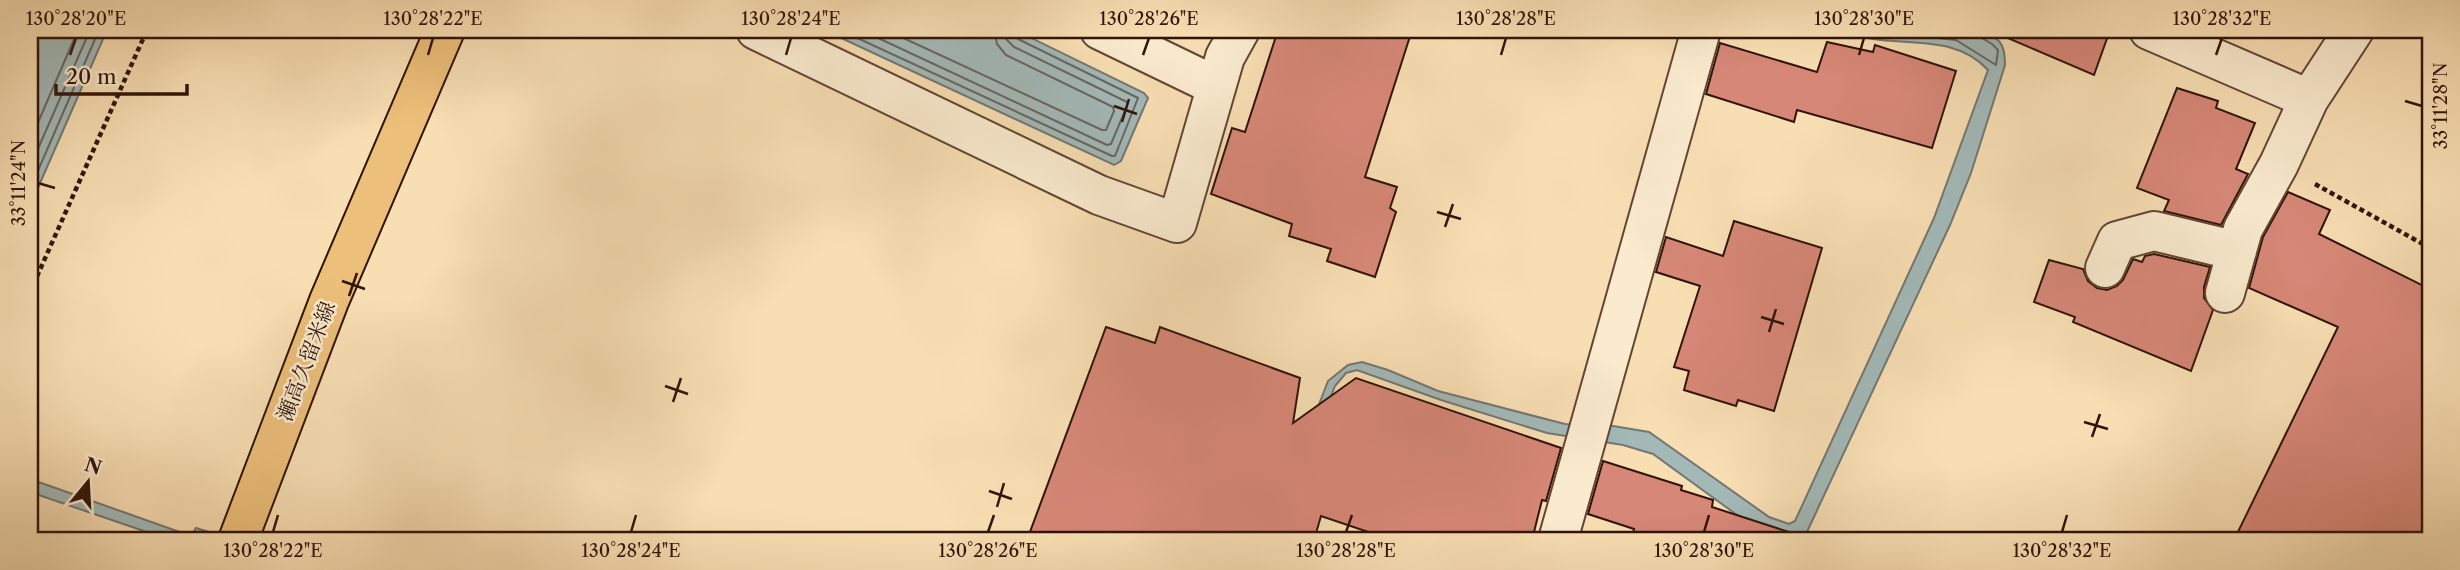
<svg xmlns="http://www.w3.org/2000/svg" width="2460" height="570" viewBox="0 0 2460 570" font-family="'Libre Caslon Text','Noto Serif JP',serif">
<rect width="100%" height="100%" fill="#f8deb3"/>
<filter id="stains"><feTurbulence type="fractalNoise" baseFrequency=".00286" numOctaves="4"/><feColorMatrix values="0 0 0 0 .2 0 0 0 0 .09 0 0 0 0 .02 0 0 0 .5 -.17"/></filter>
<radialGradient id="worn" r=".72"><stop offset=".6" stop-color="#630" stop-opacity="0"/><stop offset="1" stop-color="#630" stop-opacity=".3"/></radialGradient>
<path fill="#a2b9b8" stroke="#747772" stroke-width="2" d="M 30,30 L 107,30 L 30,206 Z
M 824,30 L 1015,30 L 1144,93 L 1148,98 L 1121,161 L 1114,165 Z
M 1828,30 L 1977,30 C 1999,39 2005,40 2005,65 L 1971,173 L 1950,225 L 1806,534 L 1796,540 L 1786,540 L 1759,531 L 1653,454 L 1623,445 L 1547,433 L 1441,400 L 1357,370 L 1346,373 L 1335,386 L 1291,497 L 1276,540 L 1267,540 L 1328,381 L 1348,365 L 1362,362 L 1388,370 L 1438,391 L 1565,424 L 1613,426 L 1649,432 L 1769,517 L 1789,524 L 1795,521 L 1934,218 L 1988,70 C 1960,39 1920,44 1881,40 C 1864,38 1845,33 1828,30 Z
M 30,479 L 191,536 L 196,528 L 235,540 L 170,540 L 30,492 Z"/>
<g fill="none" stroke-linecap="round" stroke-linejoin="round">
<path stroke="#696660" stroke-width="2" d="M 840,30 L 1112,156 L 1115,156 L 1138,98 L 1018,39 L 1014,30
M 861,30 L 1107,145 L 1111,144 L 1127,106 L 1127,102 L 1014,47 L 1006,39 L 1005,30
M 886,30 L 1102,130 L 1106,130 L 1114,111 L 1113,107 L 1006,55 L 997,44 L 994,30
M 1864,30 L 1956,40 L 1996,65 L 1998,50 L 1992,44 L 1980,37 L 1978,30
M 30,141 L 78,30
M 30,167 L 90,30
M 30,189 L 99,30"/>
<path stroke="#747772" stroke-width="14" d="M 1800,538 L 1806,540"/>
</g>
<path fill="#d68777" stroke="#301408" stroke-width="2" d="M 1278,30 L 1412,30 L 1365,177 L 1397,187 L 1390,208 L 1396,212 L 1375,277 L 1327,261 L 1331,249 L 1289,236 L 1292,224 L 1211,194 L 1232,128 L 1245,132 Z
M 1989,30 L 2110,30 L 2094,75 Z
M 1827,42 L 1873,52 L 1875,45 L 1956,71 L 1932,148 L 1797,110 L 1794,122 L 1706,94 L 1720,43 L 1817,72 Z
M 2177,88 L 2218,101 L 2216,108 L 2255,123 L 2236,169 L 2248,174 L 2221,225 L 2164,211 L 2169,200 L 2137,188 Z
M 2288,192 L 2330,210 L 2319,234 L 2430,289 L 2430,540 L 2234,540 L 2338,327 L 2249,288 L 2263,237 Z
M 1734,221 L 1822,248 L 1774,411 L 1738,400 L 1736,406 L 1684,390 L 1689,371 L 1674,367 L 1700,286 L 1656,272 L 1666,237 L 1723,256 Z
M 2154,254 L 2210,267 L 2204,287 L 2204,298 L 2213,310 L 2191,371 L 2073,322 L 2075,317 L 2034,302 L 2049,260 L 2083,269 L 2088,281 L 2097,288 L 2107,290 L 2117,286 L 2123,280 L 2133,259 L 2142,262 L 2145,256 Z
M 1106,327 L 1155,343 L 1160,327 L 1300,378 L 1293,423 L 1356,378 L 1561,448 L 1546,501 L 1542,500 L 1532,540 L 1392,540 L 1321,516 L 1314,540 L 1027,540 Z
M 1603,461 L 1682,486 L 1681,490 L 1713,500 L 1712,507 L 1792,533 L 1790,540 L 1631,540 L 1634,529 L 1588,514 Z"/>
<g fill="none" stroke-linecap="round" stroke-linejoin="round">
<g stroke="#624633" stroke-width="42">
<path id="minor" d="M 756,30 L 1099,195 L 1177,223 L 1225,57 L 1240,30
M 1100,30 L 1216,86
M 2149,30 L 2309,99
M 2105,268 L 2117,241 L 2154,231 L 2237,251
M 2225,293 L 2243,229 L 2279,164 L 2309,99 L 2354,30
M 1558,540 L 1701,30"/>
</g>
<g stroke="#301408" stroke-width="42">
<path id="major" d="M 238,540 L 329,301 L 445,30"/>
</g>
<path stroke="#301408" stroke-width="4.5" stroke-dasharray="5 3.5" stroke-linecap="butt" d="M 2315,184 L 2430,248
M 30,292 L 147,30"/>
<use href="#minor" stroke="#faeace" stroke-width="38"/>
<use href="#major" stroke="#ecbf7a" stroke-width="38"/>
</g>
<path fill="none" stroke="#301408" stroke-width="2.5" d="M 70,55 L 76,38M 428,55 L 433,38M 786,55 L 791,38M 1143,55 L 1149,38M 1501,55 L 1506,38M 1859,55 L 1864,38M 2216,55 L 2222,38M 2405,101 L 2422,106M 1114,106 L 1137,114M 1122,122 L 1129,99M 38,183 L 55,188M 1437,212 L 1461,219M 1445,227 L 1453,204M 342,281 L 365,289M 349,296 L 357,273M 1761,317 L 1784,324M 1769,332 L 1776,309M 665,386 L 688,394M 673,402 L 681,378M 2084,422 L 2108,429M 2092,437 L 2100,414M 989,491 L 1012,499M 997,507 L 1004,483M 273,532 L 278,515M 631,532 L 636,515M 988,532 L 994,515M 1346,532 L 1352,515M 1704,532 L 1709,515M 2062,532 L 2067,515"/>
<g text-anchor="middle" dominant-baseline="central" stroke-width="5" stroke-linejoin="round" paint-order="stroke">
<g font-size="21" fill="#301408" stroke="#faeace">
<text transform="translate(306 361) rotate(-69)">瀬高久留米線</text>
</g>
</g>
<rect width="2460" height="570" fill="none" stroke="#f8deb3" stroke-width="77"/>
<g transform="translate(88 482) rotate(18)" stroke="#faeace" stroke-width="5" paint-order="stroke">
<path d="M0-5L12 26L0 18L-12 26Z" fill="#301408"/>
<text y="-10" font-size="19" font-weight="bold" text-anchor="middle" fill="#301408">N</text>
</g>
<path d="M56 84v10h131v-10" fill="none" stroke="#301408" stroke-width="3.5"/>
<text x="66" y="84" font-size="21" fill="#301408" stroke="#faeace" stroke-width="5" paint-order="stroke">20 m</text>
<rect x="38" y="38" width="2384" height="494" fill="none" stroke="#301408" stroke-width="2.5"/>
<g font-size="18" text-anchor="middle" fill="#301408">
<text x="76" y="25">130°28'20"E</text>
<text x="433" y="25">130°28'22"E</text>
<text x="791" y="25">130°28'24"E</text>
<text x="1149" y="25">130°28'26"E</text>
<text x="1506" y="25">130°28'28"E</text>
<text x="1864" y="25">130°28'30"E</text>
<text x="2222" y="25">130°28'32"E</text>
<text transform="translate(2441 106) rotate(-90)" y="6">33°11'28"N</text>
<text transform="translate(19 183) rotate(-90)" y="6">33°11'24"N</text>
<text x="273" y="557">130°28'22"E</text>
<text x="631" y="557">130°28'24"E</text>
<text x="988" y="557">130°28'26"E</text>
<text x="1346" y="557">130°28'28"E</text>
<text x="1704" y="557">130°28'30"E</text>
<text x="2062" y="557">130°28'32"E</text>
</g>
<rect width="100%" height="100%" filter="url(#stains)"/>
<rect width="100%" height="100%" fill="url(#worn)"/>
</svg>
